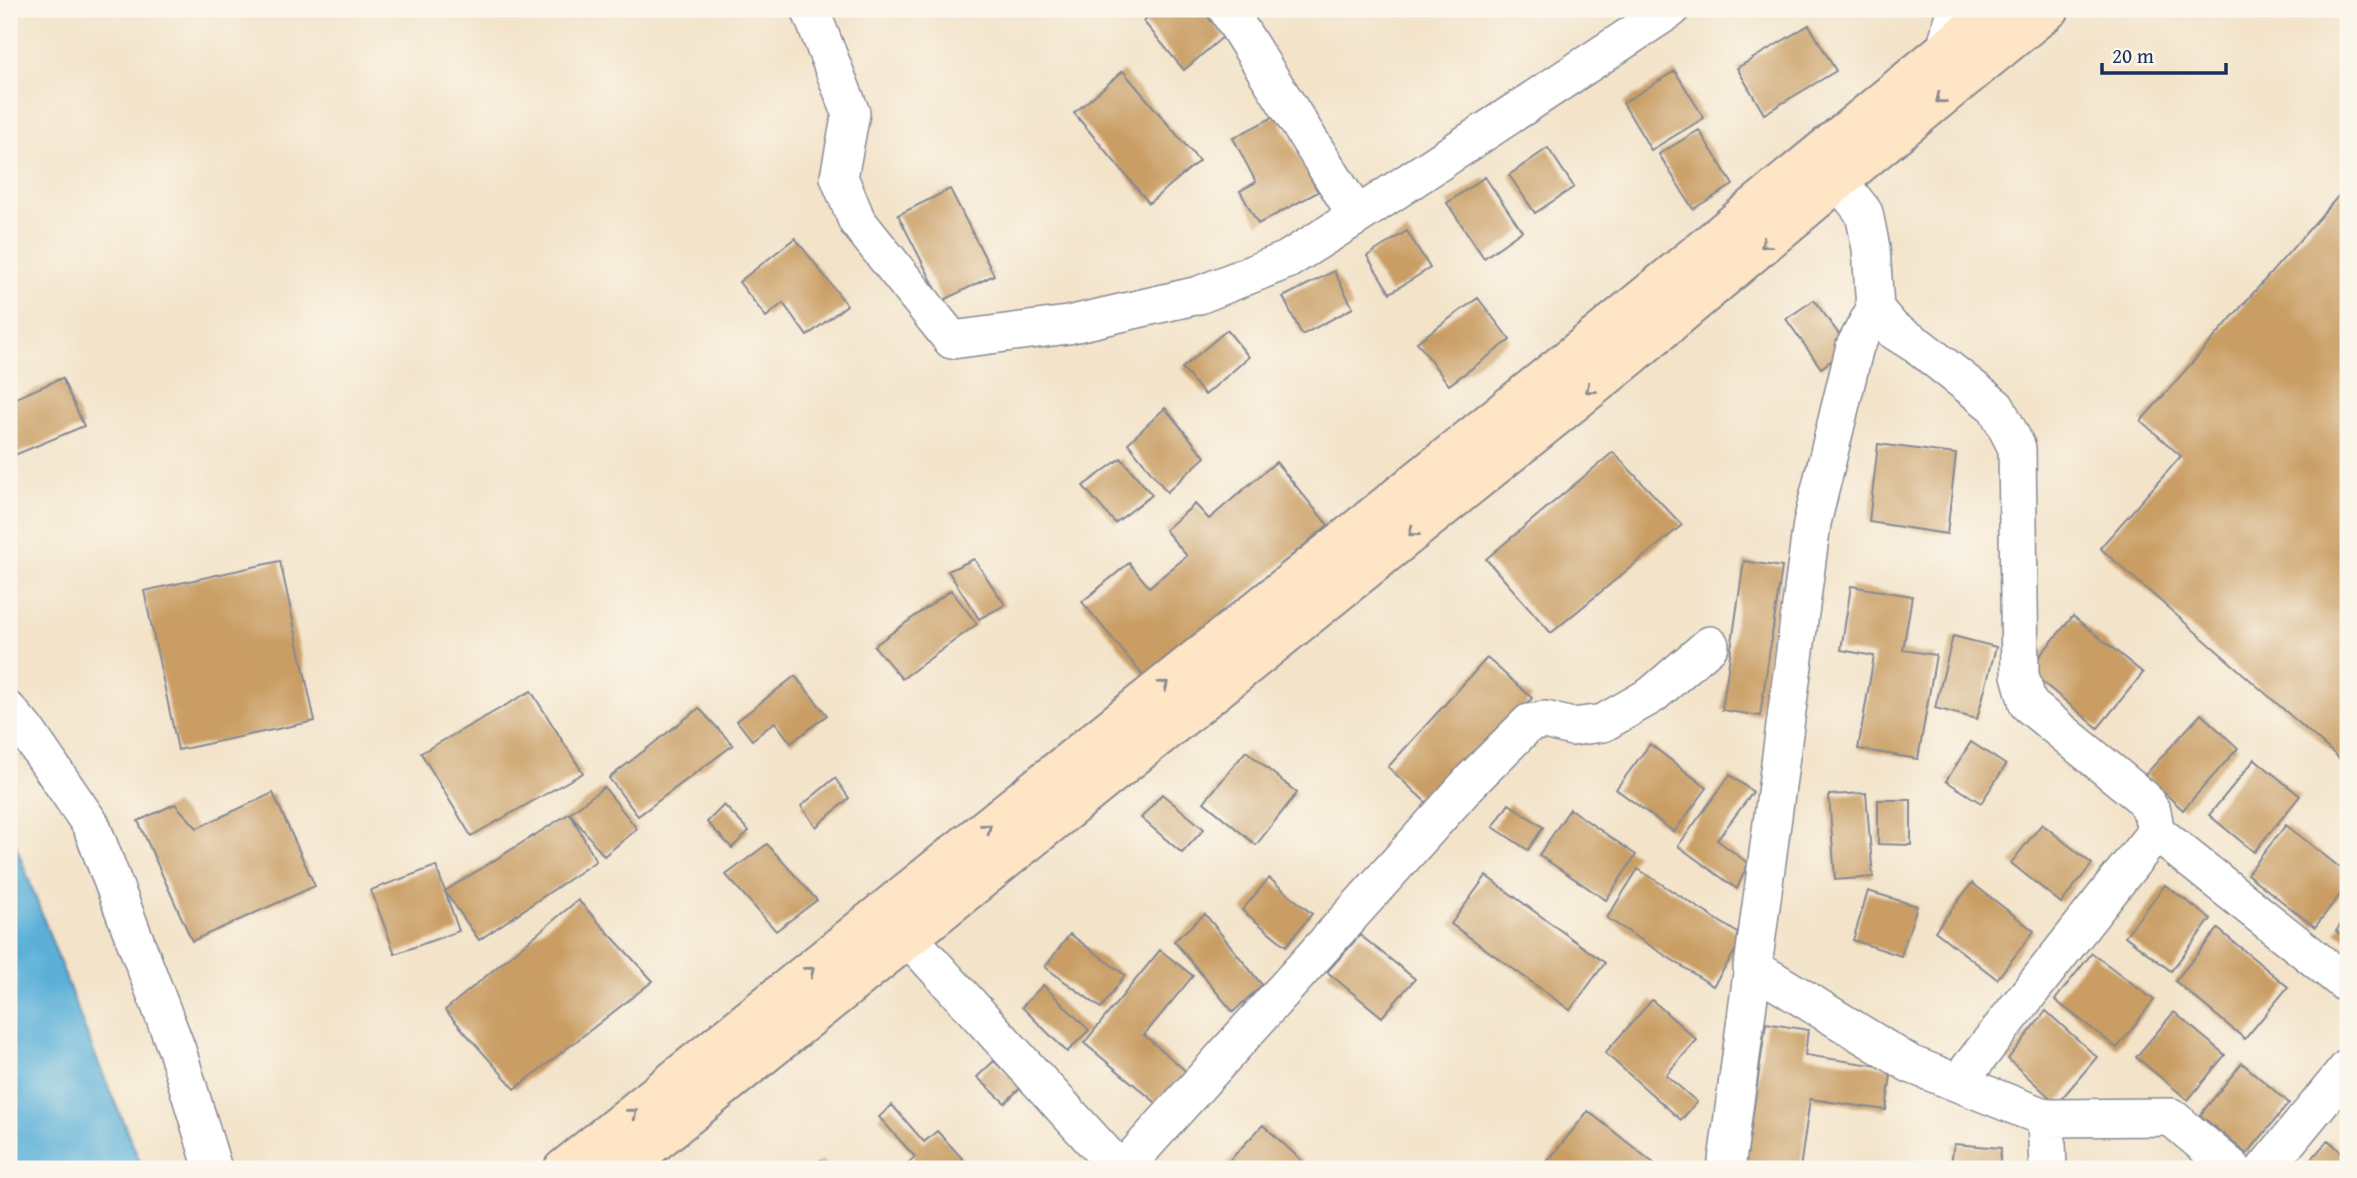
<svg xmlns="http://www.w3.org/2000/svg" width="2357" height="1178" viewBox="0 0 2357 1178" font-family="'Gentium Book Plus',serif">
<rect width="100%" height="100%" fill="#fbf7ec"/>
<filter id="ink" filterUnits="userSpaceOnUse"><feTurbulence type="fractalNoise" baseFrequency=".0143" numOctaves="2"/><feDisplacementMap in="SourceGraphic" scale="14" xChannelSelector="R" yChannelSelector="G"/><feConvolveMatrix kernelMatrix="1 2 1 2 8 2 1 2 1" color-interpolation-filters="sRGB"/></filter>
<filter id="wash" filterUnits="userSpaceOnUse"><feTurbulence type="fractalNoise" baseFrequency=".00686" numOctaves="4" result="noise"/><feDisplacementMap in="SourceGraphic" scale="28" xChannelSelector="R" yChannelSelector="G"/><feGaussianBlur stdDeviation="1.57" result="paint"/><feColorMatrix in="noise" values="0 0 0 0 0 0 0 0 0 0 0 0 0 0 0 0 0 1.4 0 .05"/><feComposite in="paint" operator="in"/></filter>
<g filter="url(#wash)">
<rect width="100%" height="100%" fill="#f3e3c9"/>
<path fill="#5bb0d8" stroke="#3b709b" stroke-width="2" d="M 9,827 L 92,1048 L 143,1169 L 9,1169 Z"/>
<g id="blocks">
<path fill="#c99d64" d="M 1158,9 L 1201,9 L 1224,36 L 1184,70 L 1143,21 Z
M 1809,25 L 1836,71 L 1764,114 L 1737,68 Z
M 1123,71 L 1199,161 L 1149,203 L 1074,113 Z
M 1675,71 L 1704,118 L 1651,150 L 1623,103 Z
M 1277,115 L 1318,192 L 1258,224 L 1240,191 L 1256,182 L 1233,138 Z
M 1699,130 L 1733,185 L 1693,209 L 1659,154 Z
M 1548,148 L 1574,187 L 1535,213 L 1509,175 Z
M 1485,177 L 1522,231 L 1484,258 L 1447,203 Z
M 2348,185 L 2348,766 L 2100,548 L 2181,456 L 2141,421 Z
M 950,189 L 994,275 L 942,301 L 898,215 Z
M 1407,231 L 1430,268 L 1390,293 L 1367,256 Z
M 795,238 L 847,305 L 807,336 L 783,303 L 766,317 L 739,282 Z
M 1334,271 L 1353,308 L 1302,335 L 1283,297 Z
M 1478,298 L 1510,340 L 1449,385 L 1417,342 Z
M 1814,300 L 1849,348 L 1821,368 L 1786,319 Z
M 1227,330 L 1249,357 L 1205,395 L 1182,368 Z
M 62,378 L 84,426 L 10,457 L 9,401 Z
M 1165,408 L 1205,457 L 1167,492 L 1128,443 Z
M 1878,444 L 1956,454 L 1947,534 L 1869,522 Z
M 1613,452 L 1682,525 L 1551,633 L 1486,559 Z
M 1121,458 L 1152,495 L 1115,523 L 1083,486 Z
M 1276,462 L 1328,525 L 1145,678 L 1082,602 L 1129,563 L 1149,587 L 1187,556 L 1165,530 L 1195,504 L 1209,519 Z
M 974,559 L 1005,605 L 979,619 L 948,571 Z
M 280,561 L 315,721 L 178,750 L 144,591 Z
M 1744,561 L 1782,567 L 1760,716 L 1722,710 Z
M 1851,586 L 1912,596 L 1903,650 L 1936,655 L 1918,759 L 1858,749 L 1874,656 L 1841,650 Z
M 951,590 L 977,624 L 902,679 L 874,646 Z
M 2073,616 L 2143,673 L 2098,728 L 2028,670 Z
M 1953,636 L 1996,647 L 1977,719 L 1935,708 Z
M 1487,658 L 1532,698 L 1431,807 L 1388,767 Z
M 795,676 L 827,715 L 791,743 L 775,722 L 752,740 L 737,721 Z
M 531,691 L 583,773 L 471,836 L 421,753 Z
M 699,708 L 733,745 L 638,816 L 609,778 Z
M 2201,714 L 2238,748 L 2183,810 L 2145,775 Z
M 1971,742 L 2006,765 L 1981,803 L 1946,781 Z
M 1650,744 L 1707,788 L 1674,832 L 1616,789 Z
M 1246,751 L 1297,793 L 1256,845 L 1204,802 Z
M 2255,759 L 2300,796 L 2254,852 L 2209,815 Z
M 1730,775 L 1753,792 L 1717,840 L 1748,863 L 1737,889 L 1678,846 Z
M 835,778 L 849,798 L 816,827 L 801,806 Z
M 604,787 L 637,829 L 604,856 L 570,813 L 596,861 L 479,940 L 445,891 L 570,813 Z
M 273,793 L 315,886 L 192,941 L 138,821 L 175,804 L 197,828 Z
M 1866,793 L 1873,877 L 1835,880 L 1829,795 Z
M 1162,794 L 1204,829 L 1182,853 L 1141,818 Z
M 1878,800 L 1911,800 L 1911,845 L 1878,844 Z
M 1509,804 L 1543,827 L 1528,850 L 1493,827 Z
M 724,805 L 749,831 L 732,848 L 707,822 Z
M 1570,809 L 1636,855 L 1606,900 L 1539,855 Z
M 2042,824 L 2092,864 L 2061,903 L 2011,863 Z
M 2286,825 L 2348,874 L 2348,884 L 2315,927 L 2247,874 Z
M 767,844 L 817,900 L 776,931 L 726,875 Z
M 436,866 L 459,931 L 395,954 L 371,890 Z
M 1638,869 L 1744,937 L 1713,986 L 1607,918 Z
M 1486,876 L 1605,963 L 1570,1010 L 1451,924 Z
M 1269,878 L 1312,914 L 1286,946 L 1242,910 Z
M 1972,883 L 2034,931 L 1997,979 L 1935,931 Z
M 2165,885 L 2211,919 L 2171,971 L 2125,936 Z
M 1868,891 L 1917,906 L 1901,956 L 1853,940 Z
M 578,900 L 653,981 L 515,1089 L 445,1010 Z
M 1205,914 L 1262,985 L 1233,1012 L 1174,941 Z
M 2348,915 L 2348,940 L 2336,931 Z
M 2218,929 L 2288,987 L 2245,1039 L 2175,981 Z
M 1070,934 L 1125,975 L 1101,1008 L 1045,967 Z
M 1360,935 L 1415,979 L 1382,1017 L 1327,972 Z
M 1160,950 L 1193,976 L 1144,1035 L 1188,1073 L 1160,1106 L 1084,1043 Z
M 2092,953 L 2154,1000 L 2117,1048 L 2055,1000 Z
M 1043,985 L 1089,1030 L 1067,1052 L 1022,1007 Z
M 1652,1000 L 1697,1040 L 1666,1075 L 1697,1102 L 1681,1120 L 1605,1053 Z
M 2046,1011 L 2097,1057 L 2057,1104 L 2008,1059 Z
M 2174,1012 L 2225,1055 L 2188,1100 L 2136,1057 Z
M 1766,1023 L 1808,1030 L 1805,1055 L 1892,1068 L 1886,1110 L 1810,1099 L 1800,1169 L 1745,1169 Z
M 994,1061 L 1021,1087 L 1005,1103 L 977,1077 Z
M 2242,1063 L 2289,1103 L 2247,1154 L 2200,1115 Z
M 892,1105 L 924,1142 L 937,1131 L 972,1169 L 903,1169 L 902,1168 L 915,1157 L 879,1117 Z
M 1588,1111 L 1661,1169 L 1556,1169 L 1547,1162 Z
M 1263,1125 L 1311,1169 L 1221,1169 Z
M 2328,1140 L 2348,1158 L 2348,1169 L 2303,1169 Z
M 1954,1144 L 2001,1148 L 1999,1169 L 1950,1169 Z
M 821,1160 L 830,1169 L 812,1169 Z"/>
</g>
</g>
<g filter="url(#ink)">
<use href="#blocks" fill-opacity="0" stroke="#878994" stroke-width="2"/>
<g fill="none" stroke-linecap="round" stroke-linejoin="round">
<g stroke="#878994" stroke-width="40">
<path id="street" d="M 810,9 L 851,113 L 839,177 L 857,221 L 952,340 L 1068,325 L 1199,295 L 1287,260 L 1357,216 L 1671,9
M 1227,9 L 1357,216
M 1955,9 L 1946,48 L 1960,63
M 1875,309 L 1893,330 L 1920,347 L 1996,407 L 2017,448 L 2020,675 L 2028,704 L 2143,798 L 2152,812 L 2156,832 L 2348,985
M 9,711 L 28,733 L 91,825 L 177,1050 L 213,1169
M 889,916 L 1119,1169
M 1752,967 L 1910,1064 L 2046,1118 L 2171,1117 L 2233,1169
M 1958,1083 L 2156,832
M 2046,1118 L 2048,1169
M 1123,1169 L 1473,779 L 1529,723 L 1545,720 L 1572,727 L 1603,723 L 1652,695 L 1710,645
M 1726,1169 L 1812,523 L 1855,346 L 1875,309 L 1871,248 L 1864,213 L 1821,158
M 2265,1169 L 2348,1068"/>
</g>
<g stroke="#878994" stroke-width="42">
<path id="secondary" d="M 563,1169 L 1605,329 L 1994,9
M 622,1169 L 1629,358 L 1839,181 L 2050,9"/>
</g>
<use href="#street" stroke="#fff" stroke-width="37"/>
<use href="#secondary" stroke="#fde5c5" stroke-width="38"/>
</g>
<defs><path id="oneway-chevron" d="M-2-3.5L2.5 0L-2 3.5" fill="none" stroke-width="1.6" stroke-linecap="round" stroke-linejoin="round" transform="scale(1.75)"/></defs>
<g stroke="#8c8a92">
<use href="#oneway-chevron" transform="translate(1940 99) rotate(141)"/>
<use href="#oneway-chevron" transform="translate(1765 244) rotate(140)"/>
<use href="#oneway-chevron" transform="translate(1590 389) rotate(141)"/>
<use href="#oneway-chevron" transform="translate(1413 532) rotate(141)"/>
<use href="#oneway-chevron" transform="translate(1164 685) rotate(-39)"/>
<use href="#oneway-chevron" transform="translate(987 828) rotate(-39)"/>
<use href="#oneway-chevron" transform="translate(810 971) rotate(-39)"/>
<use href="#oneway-chevron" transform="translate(633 1113) rotate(-39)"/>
</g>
</g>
<rect width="2357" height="1178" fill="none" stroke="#fbf7ec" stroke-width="35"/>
<path d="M2102 63v10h124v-10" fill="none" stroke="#1b2f5e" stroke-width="3.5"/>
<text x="2112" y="63" font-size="21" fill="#1b2f5e" stroke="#fbf7ec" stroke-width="5" paint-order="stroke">20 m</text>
</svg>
